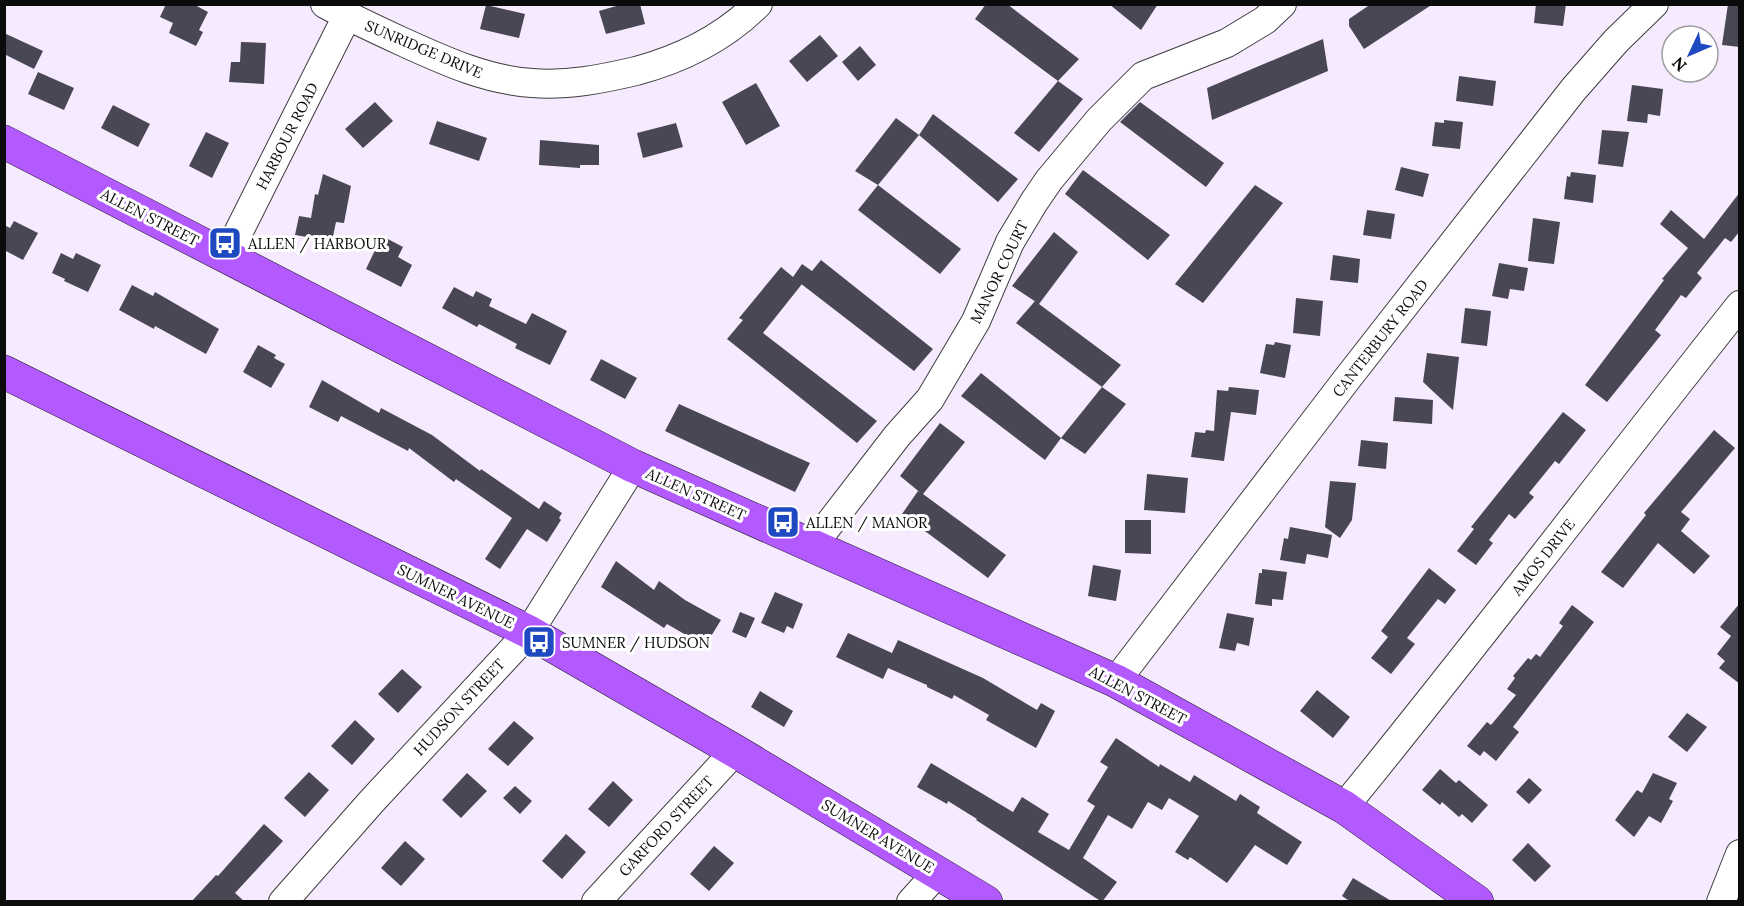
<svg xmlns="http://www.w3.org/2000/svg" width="1744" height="906" viewBox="0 0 1744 906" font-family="Lora,serif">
<rect width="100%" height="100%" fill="#f6eaff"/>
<path fill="#4a4754" d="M 166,4 L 193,4 L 208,12 L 199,30 L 203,32 L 196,46 L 169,33 L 173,23 L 160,17 Z
M 623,4 L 640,4 L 645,24 L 606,34 L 599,11 Z
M 986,4 L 1007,4 L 1079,59 L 1058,81 L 975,19 Z
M 1109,4 L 1158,4 L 1141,30 Z
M 1371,4 L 1433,4 L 1364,49 L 1349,26 L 1349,19 Z
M 1536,4 L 1566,4 L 1563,26 L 1534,23 Z
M 1728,4 L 1740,4 L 1740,47 L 1722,45 Z
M 486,5 L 525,14 L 519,38 L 480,29 Z
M 4,33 L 43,51 L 34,69 L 4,54 Z
M 820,35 L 838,56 L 807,82 L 789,61 Z
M 1323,39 L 1328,71 L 1212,120 L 1207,88 Z
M 241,42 L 266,43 L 264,84 L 229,82 L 231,62 L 240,62 Z
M 860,46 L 876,65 L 858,81 L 842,62 Z
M 38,72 L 74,88 L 64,110 L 28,94 Z
M 1459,76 L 1496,81 L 1493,106 L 1456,101 Z
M 1058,81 L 1083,99 L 1039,152 L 1014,133 Z
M 756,83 L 780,126 L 746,145 L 722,102 Z
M 1632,85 L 1663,89 L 1660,116 L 1648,114 L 1647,123 L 1627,121 Z
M 375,102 L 393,121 L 363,148 L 345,129 Z
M 1140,102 L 1224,163 L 1206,187 L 1120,122 Z
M 113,105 L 150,124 L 138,147 L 101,128 Z
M 933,114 L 1018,179 L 998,202 L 919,135 Z
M 896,118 L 919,135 L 878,185 L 855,171 Z
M 1444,120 L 1463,122 L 1460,149 L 1432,146 L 1435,122 L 1444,123 Z
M 437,121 L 487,138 L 479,161 L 429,144 Z
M 676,123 L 683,147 L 643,158 L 637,133 Z
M 1602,130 L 1629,132 L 1623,167 L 1598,164 Z
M 206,132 L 229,143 L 212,178 L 189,166 Z
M 540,140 L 599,145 L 599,165 L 580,165 L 580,168 L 539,165 Z
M 1401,167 L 1429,174 L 1423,197 L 1395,190 Z
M 1083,170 L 1170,235 L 1148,260 L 1065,194 Z
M 1571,172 L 1596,175 L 1593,203 L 1564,199 L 1567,176 L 1570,177 Z
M 323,174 L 351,186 L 344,223 L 336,222 L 332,241 L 295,235 L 299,216 L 311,218 L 315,194 L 318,195 Z
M 878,185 L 961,249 L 940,274 L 858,210 Z
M 1255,185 L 1283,203 L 1203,303 L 1175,284 Z
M 1740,192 L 1740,231 L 1731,242 L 1725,238 L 1697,273 L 1702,278 L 1686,298 L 1681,295 L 1655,330 L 1661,335 L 1607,402 L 1585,385 L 1664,280 L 1662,279 L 1688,248 L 1660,224 L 1671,210 L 1704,239 Z
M 1367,210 L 1395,214 L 1391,239 L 1363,235 Z
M 1533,218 L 1560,222 L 1554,264 L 1528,261 Z
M 14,221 L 38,233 L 23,260 L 4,250 L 4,225 L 10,228 Z
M 1054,232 L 1078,252 L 1039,304 L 1012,286 Z
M 386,238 L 403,247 L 398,257 L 412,265 L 401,287 L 366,269 L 377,246 L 380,248 Z
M 61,253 L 73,259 L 76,253 L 101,265 L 88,292 L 64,281 L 65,279 L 52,273 Z
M 1333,255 L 1360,259 L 1358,283 L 1330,280 Z
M 821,260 L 933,349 L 914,371 L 800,283 L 802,284 L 763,333 L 877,421 L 857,443 L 727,339 L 743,320 L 739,318 L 781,267 L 793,277 L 802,264 L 812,271 Z
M 1499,263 L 1528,268 L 1524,291 L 1510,289 L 1508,299 L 1492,296 Z
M 132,285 L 153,296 L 155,292 L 219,329 L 206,354 L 155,326 L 154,329 L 119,310 Z
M 454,287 L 473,297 L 476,291 L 492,299 L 489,306 L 526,324 L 532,313 L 567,331 L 550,365 L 515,348 L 517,344 L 479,324 L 477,327 L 442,308 Z
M 1296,298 L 1323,301 L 1320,336 L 1293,333 Z
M 1035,301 L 1121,365 L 1102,387 L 1016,323 Z
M 1465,308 L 1491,311 L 1487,346 L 1461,343 Z
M 1275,342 L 1291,345 L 1285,378 L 1260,373 L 1266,344 L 1274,345 Z
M 258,345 L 276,355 L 274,358 L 285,364 L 271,388 L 243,372 Z
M 1427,353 L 1459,357 L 1453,410 L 1423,382 Z
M 601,359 L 637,378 L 625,399 L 590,380 Z
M 981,373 L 1061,438 L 1045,460 L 961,396 Z
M 322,380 L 379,413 L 381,408 L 432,435 L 480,471 L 481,469 L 539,509 L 544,501 L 562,513 L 559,518 L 561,520 L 547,542 L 527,529 L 500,569 L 485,559 L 512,518 L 456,479 L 454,482 L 409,448 L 408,451 L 341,416 L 338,422 L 309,407 Z
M 1102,387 L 1126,404 L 1085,454 L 1061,438 Z
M 1229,387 L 1259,390 L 1256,415 L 1231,412 L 1224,461 L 1191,457 L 1195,432 L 1205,433 L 1206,430 L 1214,431 L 1217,390 L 1228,391 Z
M 1395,397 L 1433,400 L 1432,424 L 1393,421 Z
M 679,404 L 810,463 L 795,492 L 665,431 Z
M 1563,412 L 1586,430 L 1559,464 L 1555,461 L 1529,493 L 1534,497 L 1515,519 L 1509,514 L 1489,540 L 1493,543 L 1476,565 L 1457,551 L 1474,529 L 1471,527 Z
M 940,423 L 965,442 L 923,494 L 1006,555 L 988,578 L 902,514 L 918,491 L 922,494 L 900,476 Z
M 1714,430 L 1735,448 L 1681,512 L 1690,519 L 1681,531 L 1710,556 L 1694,574 L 1658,543 L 1623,588 L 1601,572 L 1646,515 L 1644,513 Z
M 1361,440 L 1388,443 L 1386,469 L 1358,466 Z
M 1147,474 L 1188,478 L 1185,513 L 1144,510 Z
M 1330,481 L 1356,483 L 1352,520 L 1340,538 L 1325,527 Z
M 1125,520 L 1151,520 L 1151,554 L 1125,553 Z
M 1290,527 L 1332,535 L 1328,558 L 1307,554 L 1305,564 L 1280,560 L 1284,538 L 1288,539 Z
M 616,561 L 654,590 L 659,581 L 685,600 L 721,620 L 705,646 L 667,624 L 664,628 L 601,587 Z
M 1093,565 L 1121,570 L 1116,601 L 1088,596 Z
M 1429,568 L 1456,590 L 1445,604 L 1438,599 L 1407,638 L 1415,644 L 1391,674 L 1371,658 L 1388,637 L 1381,631 Z
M 1262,569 L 1287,572 L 1283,600 L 1272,599 L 1272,606 L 1255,604 L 1259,573 L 1262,573 Z
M 775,592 L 803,604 L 793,629 L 787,626 L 784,633 L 761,623 Z
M 1740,603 L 1740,684 L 1719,668 L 1725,661 L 1717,654 L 1731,636 L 1720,627 Z
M 1572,605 L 1594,622 L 1513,727 L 1519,732 L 1496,761 L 1484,751 L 1480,756 L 1467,746 L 1487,722 L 1491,725 L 1516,695 L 1507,689 L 1515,678 L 1513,676 L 1528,658 L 1531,660 L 1536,654 L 1540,657 L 1563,626 L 1559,623 Z
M 740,612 L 755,618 L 746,638 L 732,632 Z
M 1227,613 L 1254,618 L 1249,646 L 1237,643 L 1235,651 L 1219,648 Z
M 848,633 L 892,653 L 898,640 L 983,678 L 1037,710 L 1041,703 L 1055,711 L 1036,748 L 986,720 L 989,715 L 954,695 L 952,699 L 927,687 L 927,685 L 888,668 L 883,679 L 836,657 Z
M 402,669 L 422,687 L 398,713 L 378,694 Z
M 1317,690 L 1350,717 L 1333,738 L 1300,711 Z
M 760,691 L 793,711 L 784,727 L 751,707 Z
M 1687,713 L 1707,727 L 1687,752 L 1668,737 Z
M 355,720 L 375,739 L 352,765 L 331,746 Z
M 514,721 L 534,738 L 508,766 L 488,749 Z
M 1116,738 L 1159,767 L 1160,764 L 1190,782 L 1194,775 L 1236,801 L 1240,794 L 1260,807 L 1257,813 L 1302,842 L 1287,865 L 1255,845 L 1227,883 L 1190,857 L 1188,860 L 1175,852 L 1199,816 L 1169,798 L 1162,810 L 1148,802 L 1132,829 L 1108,815 L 1083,858 L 1117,882 L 1102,902 L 976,820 L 977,819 L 948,801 L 947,804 L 917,787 L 931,763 L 1013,812 L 1022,797 L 1049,814 L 1038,832 L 1069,850 L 1095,806 L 1087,801 L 1108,767 L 1100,762 Z
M 1440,769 L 1456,783 L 1459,780 L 1488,805 L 1472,823 L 1462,814 L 1459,817 L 1442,802 L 1440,805 L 1422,790 Z
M 309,772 L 329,790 L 305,817 L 284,798 Z
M 467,773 L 487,791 L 461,818 L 442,800 Z
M 1653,773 L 1677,783 L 1669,799 L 1673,801 L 1661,823 L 1649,816 L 1634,837 L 1615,820 L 1637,790 L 1642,793 Z
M 1529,778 L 1542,790 L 1529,804 L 1516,792 Z
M 613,781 L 633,800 L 609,827 L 588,809 Z
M 515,786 L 532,801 L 520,814 L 503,798 Z
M 264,824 L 283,841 L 235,893 L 245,902 L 191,902 L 216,875 L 218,876 Z
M 566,834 L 586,852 L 562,879 L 542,861 Z
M 405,841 L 425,859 L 401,886 L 381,868 Z
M 1528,843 L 1551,866 L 1535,882 L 1512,860 Z
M 714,846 L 734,863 L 709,891 L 690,874 Z
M 1353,878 L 1393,902 L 1351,902 L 1342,896 Z"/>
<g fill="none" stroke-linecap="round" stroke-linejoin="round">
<g stroke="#3e3e3e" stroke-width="30">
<path id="minor" d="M 325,4 C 351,18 377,30 403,42 C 445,61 486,80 532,83 C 567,86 602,79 636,71 C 681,59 724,38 758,4
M 226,257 L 347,16
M 813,545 L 897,436 L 930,399 L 976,321 L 1010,242 L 1034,202 L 1049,180 L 1099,120 L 1143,76 L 1227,43 L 1265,20 L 1282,4
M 1116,681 L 1347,379 L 1573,90 L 1616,41 L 1654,4
M 1344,807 C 1479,642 1607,472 1740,305
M 283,902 L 372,801 L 529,632 L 633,466
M 596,902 L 735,751
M 911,902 L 938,872
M 1721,902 L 1740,854"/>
</g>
<g stroke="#1c1c1c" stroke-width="34">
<path id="major" d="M 4,142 L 633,466 L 1116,681 L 1344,807 L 1477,902
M 4,372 L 529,632 L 735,751 L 986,902"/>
</g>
<use href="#minor" stroke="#fff" stroke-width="28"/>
<use href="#major" stroke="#b35afe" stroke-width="33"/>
</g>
<defs>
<g id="bus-square" transform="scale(1.725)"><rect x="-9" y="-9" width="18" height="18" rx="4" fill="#1e49c0" stroke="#fff"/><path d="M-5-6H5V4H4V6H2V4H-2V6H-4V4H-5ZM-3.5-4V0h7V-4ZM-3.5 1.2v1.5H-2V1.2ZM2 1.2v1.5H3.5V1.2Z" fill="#fff"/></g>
</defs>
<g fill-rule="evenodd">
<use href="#bus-square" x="225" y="243"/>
<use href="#bus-square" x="783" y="522"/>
<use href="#bus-square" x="539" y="642"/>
</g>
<g text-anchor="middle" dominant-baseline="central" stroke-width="6" stroke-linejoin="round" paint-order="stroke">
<g font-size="15" fill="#0b0b0b" stroke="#fff">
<text transform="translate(424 49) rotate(23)">SUNRIDGE DRIVE</text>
<text transform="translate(287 136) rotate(-63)">HARBOUR ROAD</text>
<text transform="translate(150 217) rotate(27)">ALLEN STREET</text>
<text transform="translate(999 272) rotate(-64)">MANOR COURT</text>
<text transform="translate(1380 338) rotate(-52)">CANTERBURY ROAD</text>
<text transform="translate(696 494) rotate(24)">ALLEN STREET</text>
<text transform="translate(1543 557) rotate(-52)">AMOS DRIVE</text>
<text transform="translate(456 596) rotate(26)">SUMNER AVENUE</text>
<text transform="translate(1138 695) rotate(28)">ALLEN STREET</text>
<text transform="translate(459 707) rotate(-47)">HUDSON STREET</text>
<text transform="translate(666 826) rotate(-47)">GARFORD STREET</text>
<text transform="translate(878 836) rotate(31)">SUMNER AVENUE</text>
</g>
<g font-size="15" fill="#0b0b0b" stroke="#fff" text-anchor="start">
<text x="248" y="243">ALLEN / HARBOUR</text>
<text x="806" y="522">ALLEN / MANOR</text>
<text x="562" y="642">SUMNER / HUDSON</text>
</g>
</g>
<rect width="1744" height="906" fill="none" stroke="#0b0b0b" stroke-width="12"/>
<g transform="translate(1690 54) rotate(226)"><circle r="28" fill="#ffffff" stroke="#9d9d9d" stroke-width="1.5"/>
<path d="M0-4.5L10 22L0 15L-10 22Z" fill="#1e49c0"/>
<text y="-9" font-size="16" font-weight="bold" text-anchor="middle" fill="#0b0b0b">N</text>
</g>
</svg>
